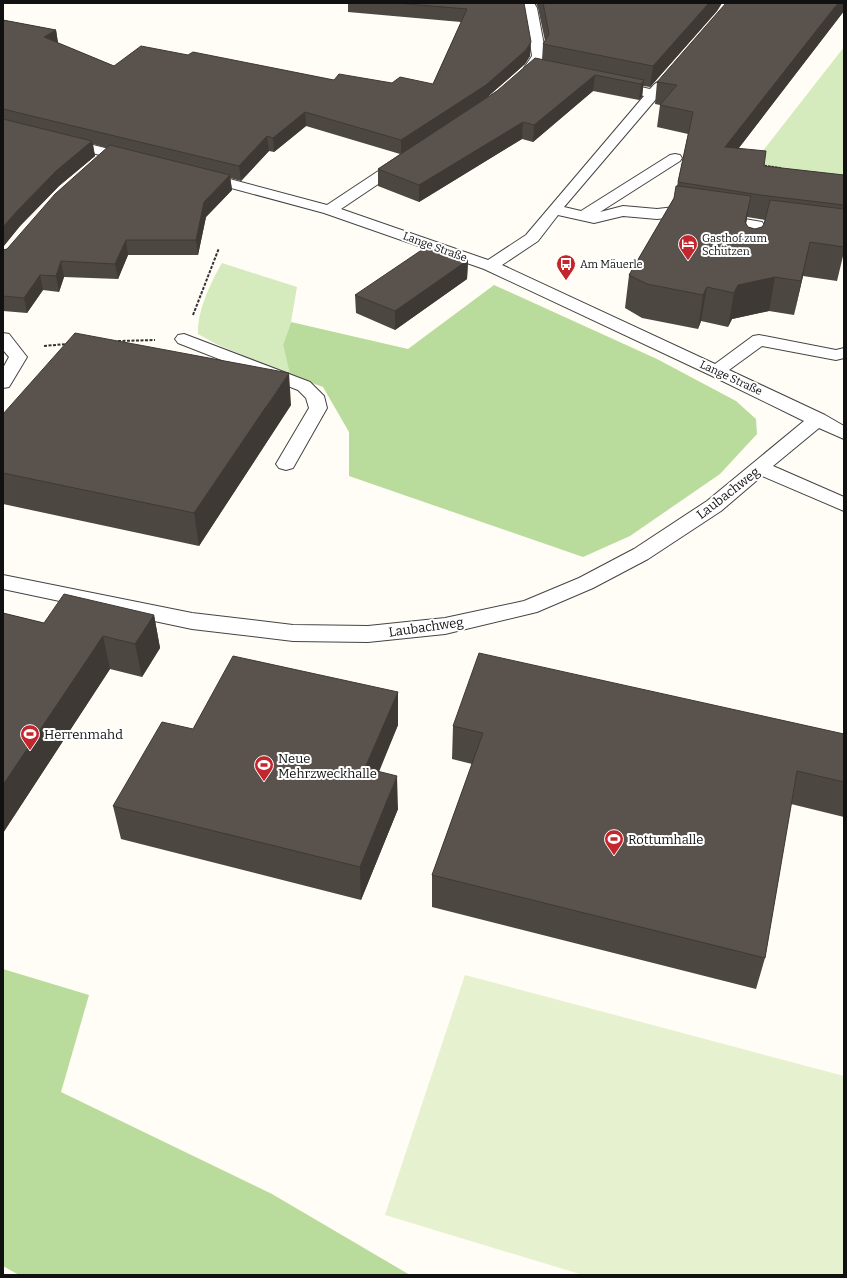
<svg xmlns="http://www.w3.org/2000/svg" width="847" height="1278" viewBox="0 0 847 1278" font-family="Bitter,serif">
<rect width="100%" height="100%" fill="#fffdf5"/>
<path fill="#d5ebbd" d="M 844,47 L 844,183 L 748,170 Z
M 222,263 L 297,287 L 291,322 L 283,345 L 290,375 L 216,344 L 198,334 C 197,311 211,282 222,263 Z"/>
<path fill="#b9dc9c" d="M 494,285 L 657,359 L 736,401 L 756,419 L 757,434 L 720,474 L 630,536 L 583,557 L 349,476 L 349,432 L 323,387 L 290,375 L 283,345 L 291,322 L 408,349 Z
M 3,969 L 89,995 L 61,1092 L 272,1194 L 410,1275 L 19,1275 L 3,1266 Z"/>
<path fill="#e6f2cf" d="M 465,975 L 844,1076 L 844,1275 L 583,1275 L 385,1215 Z"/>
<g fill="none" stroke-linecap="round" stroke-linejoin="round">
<g stroke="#444" stroke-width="2">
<path id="minor" d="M 522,3 L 534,3 L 537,8 L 546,56 L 536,71 L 526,71 L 524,68 L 532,56 L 525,8 Z
M 613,81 L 650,89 C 655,83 658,80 666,82 L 668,85 L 564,207 L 581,211 L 670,155 L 675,154 L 680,155 L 682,158 L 680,161 L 600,212 L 623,206 L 657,209 L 675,207 L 762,222 L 764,225 L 757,256 L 755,259 L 749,261 L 743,259 L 741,256 L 747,228 L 675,217 L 657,219 L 623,216 L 594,223 L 558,215 L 538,241 L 502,265 L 715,364 L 753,336 L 759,335 L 836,350 L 844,348 L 844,358 L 836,360 L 762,346 L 729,370 L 825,415 L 844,426 L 844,439 L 819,428 L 773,466 L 844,497 L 844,511 L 762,476 L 721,511 L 648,559 L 593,588 L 537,612 L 445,634 L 368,642 L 293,641 L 192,629 L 3,589 L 3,575 L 192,613 L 293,625 L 368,626 L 445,618 L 524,601 L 579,578 L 634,549 L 707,501 L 804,421 L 710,375 L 484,269 L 324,213 L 198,179 L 196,176 L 198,173 L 203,172 L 327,205 L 398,158 L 403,157 L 408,158 L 410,161 L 408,164 L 341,209 L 488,260 L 526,235 L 644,96 L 608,88 L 606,85 L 608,82 Z
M 65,138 L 137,156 L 139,159 L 137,162 L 132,163 L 60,145 L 58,142 L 60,139 Z
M 3,333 L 9,334 L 27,357 L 9,387 L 3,388 L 3,368 L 9,357 L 3,350 Z
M 184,334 L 310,382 L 324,396 L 327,408 L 293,468 L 286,470 L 279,468 L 276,464 L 309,408 L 306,398 L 298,390 L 178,343 L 175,339 L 178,335 Z"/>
</g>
<path stroke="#333" stroke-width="1.5" stroke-dasharray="2.5 1" stroke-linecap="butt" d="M 761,165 L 782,168"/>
<path stroke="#333" stroke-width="2" stroke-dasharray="3 1.5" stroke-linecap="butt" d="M 193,315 L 219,248
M 118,341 L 155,340
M 44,346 L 67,344"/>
<use href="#minor" fill="#fff" fill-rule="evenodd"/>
</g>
<path fill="#4d4742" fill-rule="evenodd" d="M 348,3 L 507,3 L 530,56 L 525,64 L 485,99 L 542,60 L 543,44 L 545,41 L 538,8 L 536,3 L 722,3 L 717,11 L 650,87 L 643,86 L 642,97 L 639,100 L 593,91 L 533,142 L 522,139 L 419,202 L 378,186 L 378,169 L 400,154 L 306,126 L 274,152 L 269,151 L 241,181 L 230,178 L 232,190 L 206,217 L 198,255 L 128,255 L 118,279 L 64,277 L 59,292 L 43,290 L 27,313 L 3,311 L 3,250 L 7,249 L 107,148 L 93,144 L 95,156 L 59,186 L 20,226 L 3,247 L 3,20 L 56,30 L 58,43 L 114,66 L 188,55 L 334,80 L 392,83 L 433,84 L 461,22 L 348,12 Z
M 844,3 L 844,11 L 738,149 L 764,166 L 844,175 L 844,252 L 837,281 L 803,276 L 794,315 L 769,311 L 732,319 L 728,327 L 701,321 L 698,329 L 642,318 L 625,308 L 629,275 L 674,198 L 677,186 L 688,134 L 657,127 L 660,105 L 655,104 L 657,82 ZM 747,217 L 765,220 L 764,224 L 762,227 L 755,229 L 748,227 L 746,224 Z
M 468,260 L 467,279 L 395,330 L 356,313 L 355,295 Z
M 291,405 L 199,546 L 3,504 L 3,414 Z
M 3,613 L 44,623 L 154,615 L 160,648 L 142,677 L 110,669 L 3,833 Z
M 398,692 L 398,725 L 379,772 L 398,809 L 361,900 L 121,839 L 113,806 L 193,729 Z
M 453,726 L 844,734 L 844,817 L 791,804 L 765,958 L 756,989 L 432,907 L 432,875 L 472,764 L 452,759 Z"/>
<path fill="#3f3936" d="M 709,3 L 722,3 L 717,11 L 650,87 L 653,66 Z
M 838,3 L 844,3 L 844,11 L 722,170 L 725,147 Z
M 56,30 L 58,43 L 44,37 Z
M 531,42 L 530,56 L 525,64 L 485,99 L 401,154 L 401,140 Z
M 595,75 L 593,91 L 533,142 L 534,125 Z
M 644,80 L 642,97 L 639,100 L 641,84 Z
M 305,112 L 306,126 L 274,152 L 273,138 Z
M 523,122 L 522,139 L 419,202 L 419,185 Z
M 267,136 L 269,151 L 241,181 L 239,166 Z
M 92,141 L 95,156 L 59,186 L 20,226 L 3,247 L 3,227 L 17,211 L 56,171 Z
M 230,175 L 232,190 L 206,217 L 198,255 L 196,240 L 204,202 Z
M 751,196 L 745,229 L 745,222 Z
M 126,240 L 128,255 L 118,279 L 115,264 Z
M 810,242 L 803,276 L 794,315 L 801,281 Z
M 468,260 L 467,279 L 395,330 L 395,311 Z
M 61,261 L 64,277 L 59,292 L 56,276 Z
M 40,275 L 43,290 L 27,313 L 24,298 Z
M 775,277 L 769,311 L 732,319 L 728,327 L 734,293 L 738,285 Z
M 707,287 L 701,321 L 698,329 L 703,295 Z
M 289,373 L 291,405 L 199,546 L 194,513 Z
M 154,615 L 160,648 L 142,677 L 135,644 Z
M 103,636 L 110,669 L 3,833 L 3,785 Z
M 398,692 L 398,725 L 366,801 L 365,768 Z
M 397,776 L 398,809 L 361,900 L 360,867 Z"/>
<path fill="#5a524d" stroke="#3f3936" d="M 396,3 L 507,3 L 507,4 L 507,3 L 524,3 L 531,42 L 526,50 L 486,85 L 401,140 L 305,112 L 273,138 L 267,136 L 239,166 L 3,109 L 3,20 L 56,30 L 44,37 L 114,66 L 141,46 L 188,55 L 193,52 L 334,80 L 339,74 L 392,83 L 400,77 L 433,84 L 467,9 Z
M 543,3 L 709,3 L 653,66 L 543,44 L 549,34 Z
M 726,3 L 838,3 L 725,147 L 766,151 L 764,166 L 844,175 L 844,205 L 760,195 L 678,182 L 693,112 L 660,105 L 677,85 L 657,82 Z
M 535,58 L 644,80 L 641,84 L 595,75 L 534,125 L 523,122 L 419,185 L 378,169 L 497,91 Z
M 3,119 L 92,141 L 56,171 L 17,211 L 3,227 Z
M 110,145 L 230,175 L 204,202 L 196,240 L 126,240 L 115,264 L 61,261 L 56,276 L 40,275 L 24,298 L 3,296 L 3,250 L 7,249 L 55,194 Z
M 676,186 L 679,186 L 751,196 L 745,222 L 748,227 L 755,229 L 762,227 L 764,224 L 770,200 L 844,209 L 844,247 L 810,242 L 801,281 L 775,277 L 738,285 L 734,293 L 707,287 L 703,295 L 647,284 L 629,275 L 674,198 Z
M 429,245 L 468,260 L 395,311 L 355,295 Z
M 75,333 L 289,373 L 194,513 L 3,473 L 3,414 Z
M 64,594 L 154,615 L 135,644 L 103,636 L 3,785 L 3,613 L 44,623 Z
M 479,653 L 844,734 L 844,782 L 797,771 L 765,958 L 432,875 L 483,733 L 453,726 Z
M 233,656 L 398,692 L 365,768 L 397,776 L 360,867 L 113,806 L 162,722 L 193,729 Z"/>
<defs>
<g id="hotel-pin" transform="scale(1)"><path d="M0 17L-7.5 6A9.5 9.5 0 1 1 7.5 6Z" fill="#c4262e" stroke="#fff"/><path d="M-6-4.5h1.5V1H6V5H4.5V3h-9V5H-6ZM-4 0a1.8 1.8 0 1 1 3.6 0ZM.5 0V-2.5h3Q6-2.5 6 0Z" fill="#fff"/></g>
<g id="bus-pin" transform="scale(1)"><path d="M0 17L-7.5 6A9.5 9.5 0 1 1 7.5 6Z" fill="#c4262e" stroke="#fff"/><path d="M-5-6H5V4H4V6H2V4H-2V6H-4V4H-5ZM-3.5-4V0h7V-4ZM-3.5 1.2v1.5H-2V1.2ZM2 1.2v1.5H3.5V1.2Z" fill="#fff"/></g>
<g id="stadium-pin" transform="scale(1)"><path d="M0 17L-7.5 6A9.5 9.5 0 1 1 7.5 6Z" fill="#c4262e" stroke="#fff"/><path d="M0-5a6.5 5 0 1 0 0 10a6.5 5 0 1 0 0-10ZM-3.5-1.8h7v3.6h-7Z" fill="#fff"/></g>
</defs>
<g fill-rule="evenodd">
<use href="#hotel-pin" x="688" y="244"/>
<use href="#bus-pin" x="566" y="264"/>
<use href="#stadium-pin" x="30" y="734"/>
<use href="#stadium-pin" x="264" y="765"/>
<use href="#stadium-pin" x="614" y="839"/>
</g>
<g text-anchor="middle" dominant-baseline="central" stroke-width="4" stroke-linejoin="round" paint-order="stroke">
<g font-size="11" fill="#111" stroke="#fff" text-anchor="start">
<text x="702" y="238">Gasthof zum<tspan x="702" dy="13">Schützen</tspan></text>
<text x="580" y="264">Am Mäuerle</text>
</g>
<g font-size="11" fill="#111" stroke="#fff">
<text transform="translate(435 247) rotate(20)">Lange Straße</text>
<text transform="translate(731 378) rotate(25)">Lange Straße</text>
</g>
<g font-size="13" fill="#111" stroke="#fff">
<text transform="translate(728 493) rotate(-38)">Laubachweg</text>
<text transform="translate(426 627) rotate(-8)">Laubachweg</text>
</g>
<g font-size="13" fill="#111" stroke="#fff" text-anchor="start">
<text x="44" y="734">Herrenmahd</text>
<text x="278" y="758">Neue<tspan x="278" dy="15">Mehrzweckhalle</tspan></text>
<text x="628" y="839">Rottumhalle</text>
</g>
</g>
<rect width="847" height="1278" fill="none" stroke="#111111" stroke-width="8"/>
</svg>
